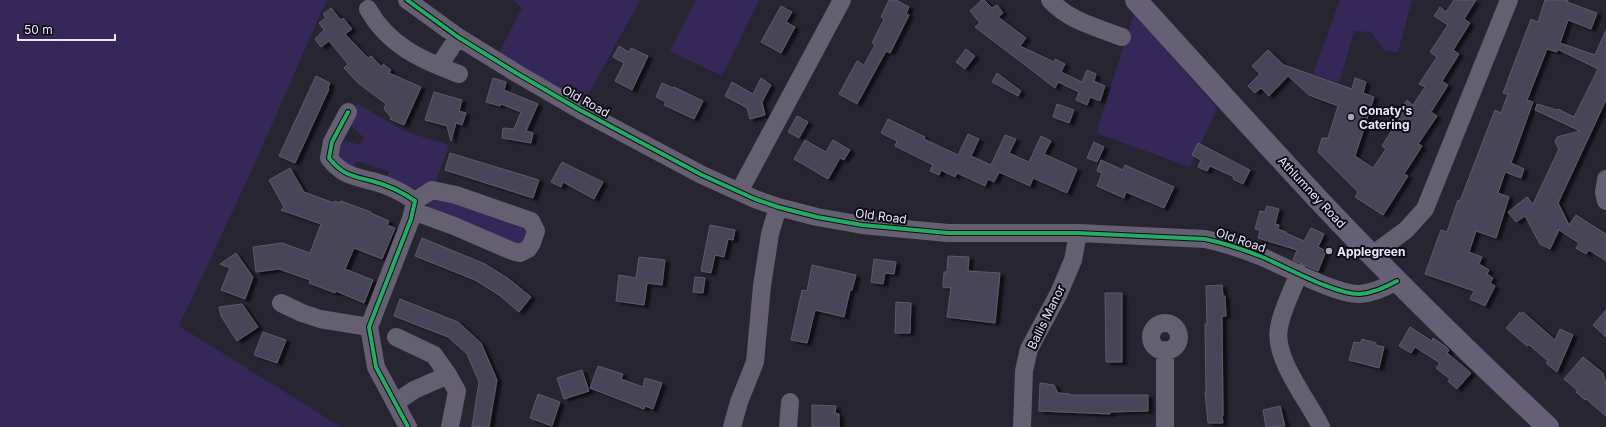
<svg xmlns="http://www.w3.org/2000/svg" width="1606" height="427" viewBox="0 0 1606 427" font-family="Inter,sans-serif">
<defs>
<filter id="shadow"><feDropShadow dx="4.5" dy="2.5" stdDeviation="1" flood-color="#0009"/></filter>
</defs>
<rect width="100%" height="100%" fill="#282533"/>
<path fill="#352859" d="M 0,0 L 328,0 L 321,12 L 256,161 L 179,326 L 341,427 L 0,427 Z
M 513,0 L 640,0 L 585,101 L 571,95 L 499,53 L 522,8 Z
M 696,0 L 759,0 L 722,76 L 670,51 Z
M 1340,0 L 1412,0 L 1398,52 L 1384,50 L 1371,32 L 1354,31 L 1339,83 L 1313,74 Z
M 1134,14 L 1217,108 L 1190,167 L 1096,133 Z
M 357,103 L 403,131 L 449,145 L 435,184 L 420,190 L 386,180 L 389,171 L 356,161 L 351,173 L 335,154 C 340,139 347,140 360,145 L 364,137 C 346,123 347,123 357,103 Z
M 432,198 L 439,199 L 524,226 L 529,231 L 522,246 L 427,207 Z"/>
<path fill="#494458" stroke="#5e5b68" filter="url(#shadow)" d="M 889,0 L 896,0 L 909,7 L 906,14 L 909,15 L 890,53 L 886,51 L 857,104 L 839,94 L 857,61 L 864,65 L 875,45 L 872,43 L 884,19 L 881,17 Z
M 982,0 L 984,0 L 992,8 L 997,5 L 1003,13 L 998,17 L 1026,38 L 1020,46 L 1054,62 L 1055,59 L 1065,64 L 1061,72 L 1082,82 L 1087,70 L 1096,74 L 1094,81 L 1105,86 L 1100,101 L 1090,97 L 1087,105 L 1076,100 L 1079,92 L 1058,82 L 1055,88 L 975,27 L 980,23 L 970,11 Z
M 1454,0 L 1476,0 L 1464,19 L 1470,23 L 1453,50 L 1459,54 L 1442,81 L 1448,85 L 1431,112 L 1437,116 L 1418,144 L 1422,146 L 1404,174 L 1408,176 L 1383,215 L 1355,197 L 1358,192 L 1318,152 L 1322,138 L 1328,138 L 1338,106 L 1309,95 L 1288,76 L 1269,96 L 1261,88 L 1255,93 L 1248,86 L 1260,74 L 1252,66 L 1268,50 L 1284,65 L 1352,89 L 1355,78 L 1366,82 L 1363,93 L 1374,97 L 1355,156 L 1373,168 L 1386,149 L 1382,146 L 1400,118 L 1397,116 L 1407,100 L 1413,105 L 1425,87 L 1419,84 L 1437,57 L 1430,52 L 1448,25 L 1434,16 L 1440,7 L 1446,12 Z
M 1545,0 L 1568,0 L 1567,2 L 1597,13 L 1591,29 L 1568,20 L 1560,43 L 1595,55 L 1606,30 L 1606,100 L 1558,203 L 1569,225 L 1576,215 L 1606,234 L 1606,261 L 1589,250 L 1586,254 L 1576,248 L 1579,243 L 1559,230 L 1550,249 L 1540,244 L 1525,216 L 1516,222 L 1508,212 L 1527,197 L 1533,204 L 1559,149 L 1555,142 L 1557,137 L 1580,131 L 1535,110 L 1537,104 L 1557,110 L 1558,109 L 1574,117 L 1598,69 L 1557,49 L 1557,52 L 1547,49 L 1527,100 L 1533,102 L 1511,163 L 1524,169 L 1521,178 L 1505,172 L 1498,193 L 1509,197 L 1496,238 L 1476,231 L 1469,252 L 1482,257 L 1479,264 L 1489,270 L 1487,274 L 1493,278 L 1490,283 L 1495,286 L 1485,306 L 1470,299 L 1474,291 L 1425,274 L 1441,230 L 1447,232 L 1458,200 L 1460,201 L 1495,110 L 1501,113 L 1508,94 L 1503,93 L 1531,19 L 1538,22 Z
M 781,6 L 792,12 L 786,22 L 795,27 L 781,53 L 761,42 Z
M 331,8 L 341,20 L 343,18 L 352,29 L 345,34 L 368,58 L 371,56 L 382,67 L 383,64 L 391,70 L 389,73 L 421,87 L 404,125 L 390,119 L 391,117 L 384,109 L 386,104 L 358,83 L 344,68 L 348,64 L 329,41 L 321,47 L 315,39 L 324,30 L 319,23 L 326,18 L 323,14 Z
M 619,46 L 629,52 L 631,48 L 648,56 L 632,90 L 615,81 L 624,63 L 613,57 Z
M 966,49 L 975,56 L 965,69 L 956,62 Z
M 997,73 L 1021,91 L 1018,96 L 992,82 Z
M 316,76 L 330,83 L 328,88 L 329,89 L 295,163 L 279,156 Z
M 493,78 L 506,82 L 504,90 L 538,104 L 526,131 L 533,133 L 531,143 L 502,138 L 503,128 L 514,129 L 521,112 L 501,104 L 500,106 L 486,102 Z
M 761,78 L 771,85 L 762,102 L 765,115 L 750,119 L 747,108 L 725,96 L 732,82 L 753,94 Z
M 662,83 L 673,88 L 674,87 L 703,101 L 694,119 L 664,105 L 666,102 L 656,97 Z
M 434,92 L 462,100 L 459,111 L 466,113 L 462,125 L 456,123 L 451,141 L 447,126 L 425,120 Z
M 1057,104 L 1074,110 L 1069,123 L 1053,117 Z
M 797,116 L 808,122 L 799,138 L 788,132 Z
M 888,119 L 925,137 L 924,139 L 958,155 L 968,134 L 979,139 L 971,156 L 991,165 L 1005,135 L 1016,139 L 1009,153 L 1029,162 L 1041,136 L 1051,141 L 1044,154 L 1077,169 L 1067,193 L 1033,178 L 1030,186 L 999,172 L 994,182 L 988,179 L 985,186 L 957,173 L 955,177 L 941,170 L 939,175 L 930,171 L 933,165 L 895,146 L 897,141 L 881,133 Z
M 805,140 L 826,152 L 833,140 L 850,150 L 844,160 L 840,158 L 828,179 L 794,159 Z
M 1094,142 L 1104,147 L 1097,162 L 1087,158 Z
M 1198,143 L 1250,170 L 1243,184 L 1233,179 L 1234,177 L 1210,166 L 1207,171 L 1198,167 L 1201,160 L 1192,155 Z
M 450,153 L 539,180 L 533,198 L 445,170 Z
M 1101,160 L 1123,170 L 1125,165 L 1174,187 L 1164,208 L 1126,192 L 1124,198 L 1097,186 L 1102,173 L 1097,171 Z
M 562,162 L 603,182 L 594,199 L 563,182 L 561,187 L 551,182 Z
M 290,168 L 304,192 L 334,203 L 335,201 L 340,203 L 341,201 L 371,212 L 371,213 L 389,221 L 387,225 L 395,228 L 382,259 L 354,248 L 345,269 L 373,280 L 364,303 L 336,291 L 335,293 L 309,283 L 310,280 L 279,269 L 256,272 L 253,247 L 282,243 L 310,253 L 321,224 L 281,210 L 284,207 L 269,180 Z
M 1267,206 L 1279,209 L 1275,224 L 1279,225 L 1278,229 L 1286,232 L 1286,233 L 1304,241 L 1311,228 L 1324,234 L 1318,247 L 1326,251 L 1318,271 L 1293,260 L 1297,250 L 1258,238 L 1260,230 L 1255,229 L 1260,211 L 1265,212 Z
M 710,225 L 735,230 L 733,240 L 728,239 L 724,257 L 715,255 L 711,273 L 701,271 Z
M 422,238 L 485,264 L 509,279 L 531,297 L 519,312 L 499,295 L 475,280 L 415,256 Z
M 236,253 L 253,277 L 245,299 L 221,290 L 230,268 L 220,264 Z
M 948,256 L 969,257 L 968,271 L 1000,273 L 995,323 L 947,317 L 951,288 L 943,287 L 944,272 L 947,272 Z
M 639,257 L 665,260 L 662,285 L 647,283 L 644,305 L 616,301 L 619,275 L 636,278 Z
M 874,259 L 896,262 L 894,274 L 885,273 L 883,284 L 871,282 Z
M 812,265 L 856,275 L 852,290 L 850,290 L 844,317 L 815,310 L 807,343 L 791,340 L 802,290 L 807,291 Z
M 695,277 L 705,278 L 703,293 L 693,292 Z
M 1222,285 L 1223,296 L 1225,296 L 1226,316 L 1222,316 L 1223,416 L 1222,416 L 1223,423 L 1208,423 L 1205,392 L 1206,392 L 1205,324 L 1207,324 L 1206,286 Z
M 1105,293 L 1122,293 L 1122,362 L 1106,362 Z
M 400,299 L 458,322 L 481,343 L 497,380 L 489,427 L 472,427 L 479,382 L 467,354 L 448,337 L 394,316 Z
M 896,302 L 911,303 L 910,333 L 895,333 Z
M 242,304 L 258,327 L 237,341 L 221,316 L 219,307 Z
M 1606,310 L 1606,337 L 1593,325 Z
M 1520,312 L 1521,314 L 1523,312 L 1555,340 L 1560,329 L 1573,335 L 1557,372 L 1546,363 L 1548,361 L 1529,345 L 1527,346 L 1506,328 Z
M 1410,327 L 1432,341 L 1433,338 L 1445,346 L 1449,350 L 1447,353 L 1471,373 L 1457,389 L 1448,381 L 1450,379 L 1436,368 L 1440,363 L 1415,347 L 1411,353 L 1399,346 Z
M 263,332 L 286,340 L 277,363 L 254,355 Z
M 1362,339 L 1376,343 L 1376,345 L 1384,347 L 1379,368 L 1349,360 L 1354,342 L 1360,343 Z
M 1583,357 L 1603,373 L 1606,384 L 1606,416 L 1586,399 L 1585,400 L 1576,392 L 1578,391 L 1564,379 Z
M 598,366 L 623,374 L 621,379 L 643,387 L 645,378 L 662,383 L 653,409 L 645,406 L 644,409 L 590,388 Z
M 582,370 L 589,391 L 564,399 L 557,378 Z
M 1040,383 L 1054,385 L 1058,393 L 1070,394 L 1070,395 L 1148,395 L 1148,411 L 1110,412 L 1110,414 L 1039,411 Z
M 538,394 L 560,402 L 552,426 L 530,418 Z
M 812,405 L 836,406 L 835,413 L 839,414 L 839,427 L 812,427 Z
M 1280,406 L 1285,426 L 1266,427 L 1263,410 Z"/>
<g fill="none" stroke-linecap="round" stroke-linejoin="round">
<path stroke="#646071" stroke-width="18" d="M 407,0 L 458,37 L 518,74 L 580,110 L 702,175 L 755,199 L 778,207 L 817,217 L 862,225 L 948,233 L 1078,233 L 1205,239 C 1224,243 1242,249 1260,256 C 1284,266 1336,295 1360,294 C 1373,293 1386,287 1397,281
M 1050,0 C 1069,21 1096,27 1122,37
M 368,9 C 388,45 421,60 459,74
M 439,66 L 458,37
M 348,112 L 332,142 L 329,158 C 342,175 353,176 372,181 C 388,185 402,192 415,201 L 411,219 L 369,327 L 376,367 L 408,427
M 1606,179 L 1604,192 L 1606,201
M 739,192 L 842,0
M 413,211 L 454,226 L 512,251 L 520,253 L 528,249 L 532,243 L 536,231 L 531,221 L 456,195 L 432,190 L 415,201
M 1372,255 L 1406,230 L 1425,209 L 1509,0
M 1299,273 C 1293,289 1281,312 1279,328 C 1273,358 1308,400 1321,427
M 281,303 L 302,313 L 320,319 L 369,327
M1151 337a14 14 0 1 1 28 0a14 14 0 1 1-28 0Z
M 396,337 L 434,355 L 448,375 L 457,391 L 450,427
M 1165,350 L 1165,427
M 395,403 L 414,390 L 448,375
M 732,427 L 739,402 L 755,362 L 762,286 L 770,234 L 778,207
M 788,427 L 790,402
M 1022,427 L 1024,371 L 1029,349 L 1059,293 L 1073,260 L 1078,233"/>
<path stroke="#656076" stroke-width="22" d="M 1136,0 C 1196,66 1255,132 1316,197 C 1390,276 1468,352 1548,427"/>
<g stroke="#0d0b16" stroke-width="6">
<path id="cycleway" d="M 407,0 L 458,37 L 518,74 L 580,110 L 702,175 L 755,199 L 778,207 L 817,217 L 862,225 L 948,233 L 1078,233 L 1205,239 C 1224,243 1242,249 1260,256 C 1284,266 1336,295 1360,294 C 1373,293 1386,287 1397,281
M 348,112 L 332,142 L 329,158 C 342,175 353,176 372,181 C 388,185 402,192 415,201 L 411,219 L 369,327 L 376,367 L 408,427"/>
</g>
<use href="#cycleway" stroke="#26ab63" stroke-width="4"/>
</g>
<g fill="#a7a4b4" stroke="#0d0b16" stroke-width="1.5">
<circle cx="1351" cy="117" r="4"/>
<circle cx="1329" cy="251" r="4"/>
</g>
<g text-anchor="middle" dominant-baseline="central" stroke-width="4" stroke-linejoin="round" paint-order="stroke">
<g font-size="12" fill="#ebe8fa" stroke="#0d0b16">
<text transform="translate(586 101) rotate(29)">Old Road</text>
<text transform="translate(1312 192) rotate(47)">Athlumney Road</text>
<text transform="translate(881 216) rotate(7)">Old Road</text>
<text transform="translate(1241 240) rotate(19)">Old Road</text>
<text transform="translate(1046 317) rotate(-64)">Ballis Manor</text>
</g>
<g font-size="12" font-weight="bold" fill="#ebe8fa" stroke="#0d0b16" text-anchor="start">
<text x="1359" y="110">Conaty's<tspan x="1359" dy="14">Catering</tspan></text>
<text x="1337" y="251">Applegreen</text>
</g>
</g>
<path d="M18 34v6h97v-6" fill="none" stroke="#ebe8fa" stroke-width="2"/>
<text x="24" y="34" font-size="12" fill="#ebe8fa" stroke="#0d0b16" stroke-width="3" paint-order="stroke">50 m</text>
</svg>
